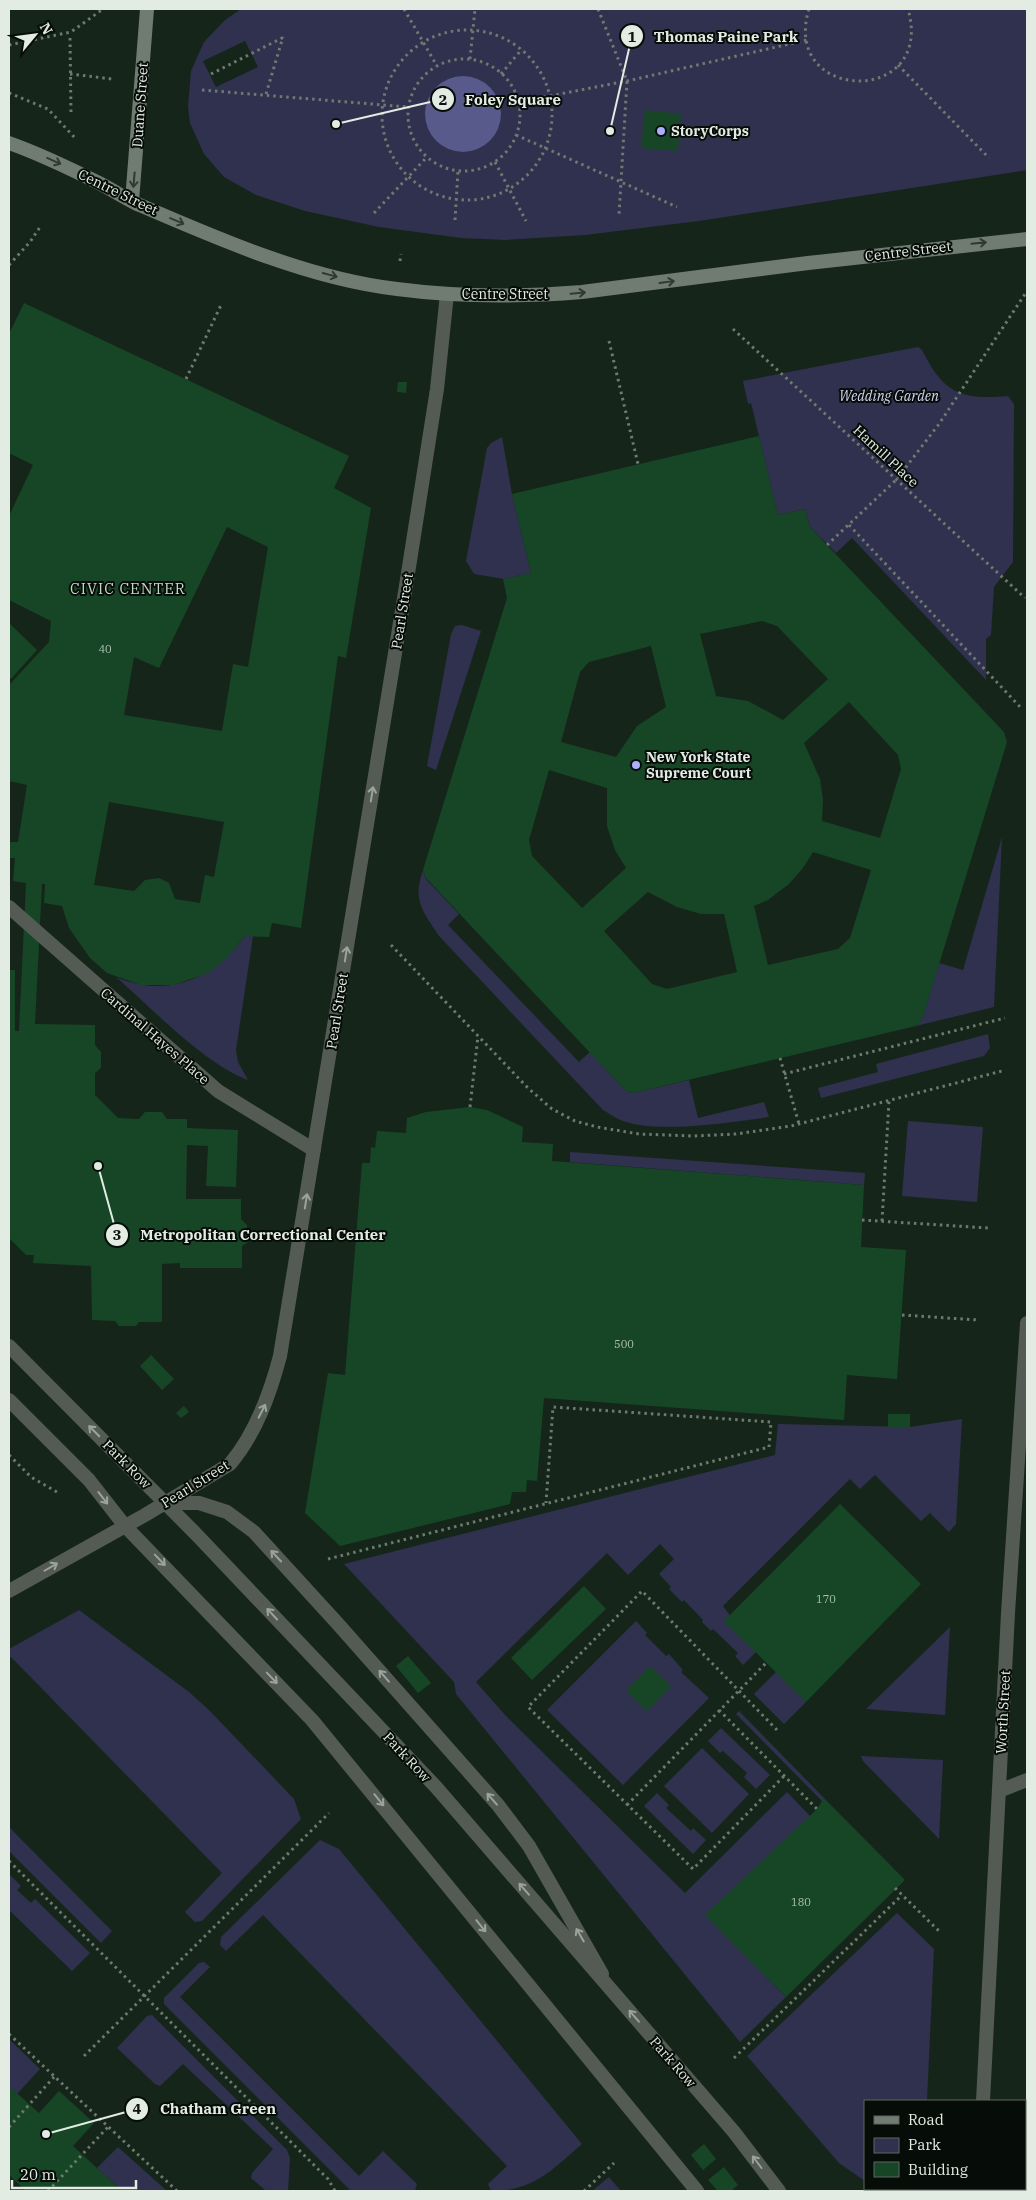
<svg xmlns="http://www.w3.org/2000/svg" width="1036" height="2200" viewBox="0 0 1036 2200" font-family="'IBM Plex Serif',serif">
<rect width="100%" height="100%" fill="#162519"/>
<path fill="#2f314e" fill-rule="evenodd" d="M 241,9 L 1027,9 L 1027,170 L 699,221 L 585,235 L 506,240 L 461,238 L 379,227 L 305,211 L 256,195 L 224,177 L 204,154 L 190,123 L 188,106 L 191,71 L 204,42 L 225,20 ZM 245,41 L 258,67 L 216,87 L 203,61 Z
M 918,347 L 922,350 C 944,394 961,400 1008,396 L 1014,404 L 1013,562 L 994,587 L 991,635 L 986,639 L 986,680 L 852,538 L 836,553 L 810,527 L 805,509 L 778,515 L 751,403 L 748,404 L 743,381 Z
M 502,437 L 512,494 L 531,573 L 504,579 L 474,574 L 466,561 L 487,448 L 491,443 Z
M 462,625 L 481,631 L 436,770 L 427,766 L 451,634 L 455,626 Z
M 1002,837 L 994,1007 L 916,1026 L 922,1020 L 939,963 L 963,970 Z
M 423,870 L 426,879 L 459,914 L 448,925 L 579,1062 L 590,1052 L 625,1090 L 633,1093 L 689,1080 L 698,1118 L 764,1102 L 769,1117 C 731,1122 659,1134 623,1121 C 617,1119 610,1114 603,1110 L 439,936 C 423,911 412,901 423,870 Z
M 245,936 L 253,936 L 236,1050 L 238,1062 L 248,1080 C 203,1063 154,1010 116,977 C 168,999 213,979 245,936 Z
M 988,1034 L 990,1048 L 984,1056 L 821,1098 L 818,1088 L 878,1072 L 876,1064 Z
M 908,1121 L 983,1127 L 977,1202 L 902,1196 Z
M 570,1152 L 865,1173 L 864,1185 L 570,1162 Z
M 962,1419 L 956,1524 L 949,1532 L 930,1513 L 921,1521 L 875,1475 L 860,1489 L 850,1479 L 723,1606 L 757,1651 L 743,1665 L 735,1656 L 738,1653 L 713,1629 L 711,1631 L 702,1622 L 703,1620 L 684,1600 L 682,1602 L 669,1589 L 671,1587 L 659,1574 L 674,1559 L 660,1544 L 628,1575 L 607,1553 L 476,1682 L 506,1716 L 685,1893 L 787,1792 L 810,1816 L 706,1915 L 786,1997 L 740,2042 L 456,1694 L 454,1682 L 344,1564 L 775,1455 L 778,1424 L 910,1427 Z
M 79,1610 L 189,1692 L 209,1710 L 294,1799 L 301,1819 L 202,1921 L 195,1922 L 185,1912 L 222,1873 L 11,1657 L 9,1658 L 9,1649 Z
M 636,1621 L 647,1633 L 645,1635 L 666,1656 L 669,1654 L 683,1670 L 681,1672 L 709,1698 L 623,1785 L 547,1710 Z
M 950,1627 L 945,1715 L 866,1709 Z
M 777,1671 L 806,1702 L 784,1724 L 754,1694 Z
M 739,1711 L 824,1798 L 823,1802 L 736,1714 Z
M 721,1728 L 770,1775 L 756,1789 L 744,1777 L 747,1773 L 723,1751 L 720,1753 L 708,1741 Z
M 702,1748 L 749,1794 L 712,1833 L 664,1786 Z
M 861,1756 L 943,1760 L 939,1839 L 863,1761 Z
M 657,1793 L 669,1805 L 666,1808 L 691,1831 L 693,1828 L 706,1840 L 693,1854 L 644,1806 Z
M 9,1827 L 112,1931 L 101,1943 L 9,1851 Z
M 320,1840 L 339,1849 L 582,2144 C 551,2171 533,2191 491,2191 L 488,2184 L 507,2166 L 263,1915 L 226,1951 L 220,1945 L 221,1937 Z
M 9,1874 L 21,1886 L 17,1890 L 31,1903 L 35,1899 L 90,1953 L 72,1971 L 9,1910 Z
M 897,1913 L 934,1949 L 927,2101 L 865,2101 L 865,2181 L 839,2163 L 747,2056 Z
M 204,1962 L 210,1967 L 180,1997 L 359,2176 L 383,2151 L 417,2184 L 415,2191 L 351,2191 L 164,2004 L 164,1998 L 199,1963 Z
M 152,2015 L 287,2150 L 290,2158 L 288,2191 L 266,2191 L 251,2178 L 252,2173 L 273,2149 L 183,2064 L 160,2086 L 155,2084 L 117,2048 L 147,2016 Z
M 9,2039 L 40,2069 L 17,2094 L 9,2086 Z
M 118,2147 L 167,2191 L 122,2191 L 97,2168 Z
M 609,2177 L 621,2191 L 592,2191 Z"/>
<path fill="#575a8a" d="M425 114a38 38 0 1 1 76 0a38 38 0 1 1-76 0Z"/>
<path fill="#174626" fill-rule="evenodd" d="M 645,110 L 681,114 L 678,151 L 641,148 Z
M 24,303 L 349,456 L 334,488 L 371,508 L 346,658 L 338,656 L 301,928 L 272,923 L 269,937 L 245,936 L 227,958 L 208,973 L 174,985 L 141,985 L 107,973 L 90,958 L 69,928 L 62,906 L 44,903 L 45,884 L 42,884 L 35,1024 L 95,1025 L 95,1045 L 101,1052 L 101,1068 L 95,1073 L 95,1095 L 118,1118 L 139,1119 L 145,1112 L 162,1112 L 167,1119 L 187,1119 L 187,1128 L 238,1130 L 236,1187 L 206,1186 L 208,1146 L 187,1145 L 186,1199 L 241,1199 L 241,1219 L 247,1225 L 248,1242 L 242,1246 L 242,1268 L 180,1268 L 180,1263 L 162,1264 L 162,1322 L 139,1322 L 136,1326 L 119,1326 L 115,1321 L 92,1320 L 91,1266 L 33,1263 L 34,1255 L 26,1255 L 9,1238 L 9,970 L 15,970 L 15,1031 L 19,1031 L 26,883 L 13,881 L 15,858 L 9,858 L 9,842 L 18,842 L 27,785 L 9,781 L 9,685 L 49,642 L 51,621 L 9,600 L 9,516 L 33,465 L 9,453 L 9,334 ZM 227,527 L 268,547 L 248,667 L 233,664 L 222,731 L 124,715 L 134,657 L 159,668 ZM 109,802 L 224,822 L 214,877 L 205,875 L 200,903 L 175,899 L 169,883 L 159,878 L 145,880 L 134,891 L 94,885 Z
M 398,382 L 407,382 L 406,393 L 397,392 Z
M 759,436 L 778,515 L 805,509 L 810,527 L 1004,732 L 1007,742 L 922,1020 L 916,1026 L 633,1093 L 625,1090 L 426,878 L 423,870 L 507,598 L 503,579 L 531,573 L 512,494 ZM 762,621 L 777,626 L 828,679 L 783,720 L 748,701 L 716,696 L 700,634 ZM 651,646 L 666,707 L 637,726 L 616,757 L 561,742 L 580,672 L 589,662 ZM 849,702 L 898,755 L 901,769 L 880,838 L 822,821 L 823,800 L 820,779 L 804,743 ZM 549,770 L 607,788 L 607,826 L 615,850 L 626,868 L 582,908 L 532,856 L 529,840 ZM 813,852 L 871,870 L 850,938 L 838,949 L 768,965 L 754,906 L 768,900 L 789,884 L 803,868 ZM 648,892 L 677,907 L 701,914 L 724,914 L 737,972 L 667,989 L 652,984 L 604,931 Z
M 9,623 L 37,650 L 11,679 L 9,676 Z
M 470,1107 L 487,1110 L 523,1127 L 522,1142 L 553,1144 L 552,1161 L 864,1185 L 861,1247 L 906,1250 L 897,1379 L 847,1375 L 844,1420 L 544,1398 L 537,1481 L 527,1480 L 526,1492 L 512,1492 L 510,1504 L 340,1546 L 305,1513 L 328,1373 L 345,1375 L 362,1163 L 370,1163 L 371,1147 L 375,1148 L 377,1131 L 406,1133 L 407,1118 L 426,1112 Z
M 151,1355 L 174,1379 L 162,1390 L 140,1366 Z
M 184,1406 L 189,1412 L 181,1418 L 176,1413 Z
M 888,1414 L 910,1414 L 910,1427 L 888,1428 Z
M 840,1504 L 921,1584 L 806,1702 L 724,1621 Z
M 584,1586 L 606,1609 L 532,1680 L 511,1658 Z
M 408,1656 L 431,1683 L 418,1693 L 396,1666 Z
M 650,1666 L 671,1686 L 647,1711 L 626,1691 Z
M 824,1798 L 905,1880 L 786,1997 L 705,1915 L 817,1809 Z
M 9,2086 L 39,2113 L 59,2091 L 94,2123 L 73,2146 L 122,2191 L 26,2191 L 9,2175 Z
M 704,2144 L 716,2159 L 703,2170 L 691,2155 Z
M 724,2167 L 738,2185 L 731,2191 L 718,2191 L 708,2180 Z"/>
<g fill="none" stroke-linecap="round" stroke-linejoin="round">
<path stroke="#6d7a6f" stroke-width="3" stroke-dasharray="2.5 4" stroke-linecap="butt" d="M 404,9 L 437,66
M 598,9 L 627,81 L 619,215
M 809,9 C 780,103 936,107 908,9
M382 115a85 85 0 1 1 170 0a85 85 0 1 1-170 0Z
M 70,38 L 71,114
M 9,45 L 71,32 L 103,9
M 470,59 L 475,9
M408 115a56 56 0 1 1 112 0a56 56 0 1 1-112 0Z
M 898,65 L 989,158
M 70,74 L 112,79
M 211,74 L 284,37
M 501,74 L 522,49
M 202,90 L 408,107
M 9,93 L 48,109 L 75,138
M 266,94 L 283,37
M 518,102 L 627,81 L 807,40
M 516,135 L 677,207
M 495,162 L 526,221
M 374,213 L 427,157
M 455,220 L 458,171
M 400,261 L 401,254
M 9,265 L 30,242 L 40,227
M 733,329 L 1025,598
M 609,341 L 638,464
M 186,379 L 222,303
M 849,525 L 1022,709
M 827,545 L 896,480 L 939,424 L 1027,291
M 391,945 L 528,1088 L 552,1109 L 575,1121 L 597,1127 L 639,1134 L 694,1136 L 736,1134 L 791,1126 L 1002,1071
M 780,1058 L 799,1124
M 784,1074 L 1005,1018
M 470,1107 L 478,1036
M 862,1220 L 988,1228
M 882,1221 L 889,1101
M 902,1315 L 978,1320
M 9,1455 L 31,1477 L 57,1492
M 328,1559 L 769,1447 L 771,1422 L 553,1407 L 546,1503
M 719,1710 L 817,1809
M 777,1730 L 642,1591 L 528,1707 L 693,1869 L 784,1776
M 627,1805 L 767,1662
M 9,1861 L 328,2179 L 335,2191
M 895,1888 L 941,1933
M 9,2034 L 177,2191
M 84,2056 L 329,1813
M 734,2058 L 902,1895
M 9,2127 L 54,2077
M 48,2191 L 108,2127
M 584,2191 L 614,2163"/>
<path stroke="#545b55" stroke-width="14" d="M 166,1503 L 199,1503 L 227,1512 L 254,1532 L 338,1624 L 498,1805 L 529,1846 L 602,1974"/>
<path stroke="#545b55" stroke-width="14" d="M 9,907 L 218,1091 L 314,1150
M 9,1346 L 195,1533 L 436,1787 L 734,2132 L 779,2191
M 9,1400 L 89,1480 L 125,1526 L 312,1720 L 697,2191
M 9,1591 L 145,1515 L 230,1464 C 256,1433 270,1394 280,1356 L 406,586 L 437,389 L 447,294
M 999,1791 L 1027,1780
M 983,2101 L 1008,1613 L 1027,1323
M 978,2191 L 978,2189"/>
<path stroke="#707c72" stroke-width="14" d="M 9,143 C 40,154 69,168 99,183 C 111,189 123,197 135,203 C 216,238 309,279 397,289 C 458,297 521,297 582,292 L 808,263 L 1027,239
M 132,201 L 147,9"/>
</g>
<defs><path id="oneway-shaft" d="M-6 0H5M1.5-3L5.5 0L1.5 3" fill="none" stroke-width="1.6" stroke-linecap="round" stroke-linejoin="round" transform="scale(1.25)"/></defs>
<g stroke="#303932">
<use href="#oneway-shaft" transform="translate(54 161) rotate(24)"/>
<use href="#oneway-shaft" transform="translate(134 180) rotate(95)"/>
<use href="#oneway-shaft" transform="translate(177 221) rotate(23)"/>
<use href="#oneway-shaft" transform="translate(979 243) rotate(-6)"/>
<use href="#oneway-shaft" transform="translate(330 275) rotate(15)"/>
<use href="#oneway-shaft" transform="translate(667 282) rotate(-8)"/>
<use href="#oneway-shaft" transform="translate(578 293) rotate(-5)"/>
</g>
<g stroke="#9ba49c">
<use href="#oneway-shaft" transform="translate(372 794) rotate(-81)"/>
<use href="#oneway-shaft" transform="translate(346 954) rotate(-81)"/>
<use href="#oneway-shaft" transform="translate(306 1201) rotate(-81)"/>
<use href="#oneway-shaft" transform="translate(262 1411) rotate(-63)"/>
<use href="#oneway-shaft" transform="translate(94 1431) rotate(-135)"/>
<use href="#oneway-shaft" transform="translate(103 1498) rotate(52)"/>
<use href="#oneway-shaft" transform="translate(276 1556) rotate(-133)"/>
<use href="#oneway-shaft" transform="translate(160 1560) rotate(46)"/>
<use href="#oneway-shaft" transform="translate(51 1567) rotate(-30)"/>
<use href="#oneway-shaft" transform="translate(272 1614) rotate(-133)"/>
<use href="#oneway-shaft" transform="translate(384 1676) rotate(-131)"/>
<use href="#oneway-shaft" transform="translate(272 1678) rotate(46)"/>
<use href="#oneway-shaft" transform="translate(492 1799) rotate(-131)"/>
<use href="#oneway-shaft" transform="translate(379 1800) rotate(51)"/>
<use href="#oneway-shaft" transform="translate(524 1889) rotate(-131)"/>
<use href="#oneway-shaft" transform="translate(481 1926) rotate(51)"/>
<use href="#oneway-shaft" transform="translate(580 1935) rotate(-120)"/>
<use href="#oneway-shaft" transform="translate(634 2016) rotate(-131)"/>
<use href="#oneway-shaft" transform="translate(757 2162) rotate(-127)"/>
</g>
<g fill="#abaffb" stroke="#060c07" stroke-width="2">
<circle cx="661" cy="131" r="5"/>
<circle cx="636" cy="765" r="5"/>
</g>
<g text-anchor="middle" dominant-baseline="central" stroke-width="4" stroke-linejoin="round" paint-order="stroke">
<g font-size="11" fill="#afc2b4">
<text x="105" y="649">40</text>
<text x="624" y="1344">500</text>
<text x="826" y="1599">170</text>
<text x="801" y="1902">180</text>
</g>
<g font-size="14" fill="#e2ece3" stroke="#060c07">
<text transform="translate(140 105) rotate(-86)">Duane Street</text>
<text transform="translate(118 192) rotate(26)">Centre Street</text>
<text transform="translate(908 251) rotate(-7)">Centre Street</text>
<text x="505" y="294">Centre Street</text>
<text transform="translate(886 456) rotate(43)">Hamill Place</text>
<text transform="translate(402 611) rotate(-81)">Pearl Street</text>
<text transform="translate(337 1011) rotate(-81)">Pearl Street</text>
<text transform="translate(155 1036) rotate(41)">Cardinal Hayes Place</text>
<text transform="translate(127 1464) rotate(45)">Park Row</text>
<text transform="translate(195 1484) rotate(-32)">Pearl Street</text>
<text transform="translate(1003 1712) rotate(-87)">Worth Street</text>
<text transform="translate(407 1757) rotate(47)">Park Row</text>
<text transform="translate(673 2062) rotate(49)">Park Row</text>
</g>
<g font-size="14" font-weight="bold" fill="#e2ece3" stroke="#060c07" text-anchor="start">
<text x="671" y="131">StoryCorps</text>
<text x="646" y="757">New York State<tspan x="646" dy="16">Supreme Court</tspan></text>
</g>
<g font-size="14" font-style="italic" fill="#d0d4f2" stroke="#060c07">
<text x="889" y="396">Wedding Garden</text>
</g>
<g font-size="15" letter-spacing="1" fill="#c3d7c7" stroke="#060c07">
<text x="128" y="588">CIVIC CENTER</text>
</g>
</g>
<path fill="none" stroke="#e2ece3" stroke-width="2" d="M610 131L632 36M336 124L443 99M98 1166L117 1235M46 2134L137 2109"/>
<g fill="#e2ece3" stroke="#060c07" stroke-width="2">
<circle cx="610" cy="131" r="5"/>
<circle cx="336" cy="124" r="5"/>
<circle cx="98" cy="1166" r="5"/>
<circle cx="46" cy="2134" r="5"/>
<circle cx="632" cy="36" r="12"/>
<circle cx="443" cy="99" r="12"/>
<circle cx="117" cy="1235" r="12"/>
<circle cx="137" cy="2109" r="12"/>
</g>
<g font-size="15" text-anchor="middle" font-weight="bold" fill="#111">
<text x="632" y="42">1</text>
<text x="443" y="105">2</text>
<text x="117" y="1240">3</text>
<text x="137" y="2114">4</text>
</g>
<g font-size="15" text-anchor="middle" font-weight="bold" fill="#e2ece3" stroke="#060c07" stroke-width="4" stroke-linejoin="round" paint-order="stroke">
<text x="726" y="42">Thomas Paine Park</text>
<text x="513" y="105">Foley Square</text>
<text x="263" y="1240">Metropolitan Correctional Center</text>
<text x="218" y="2114">Chatham Green</text>
</g>
<rect width="1036" height="2200" fill="none" stroke="#e2ece3" stroke-width="20"/>
<rect x="864" y="2100" width="162" height="90" fill="#060c07" stroke="#5e665f"/>
<rect x="874" y="2116" width="25" height="8" fill="#707c72" stroke="#5e665f"/>
<text x="908" y="2125" font-size="15" fill="#e2ece3">Road</text>
<rect x="874" y="2138" width="25" height="15" fill="#2f314e" stroke="#5e665f"/>
<text x="908" y="2150" font-size="15" fill="#e2ece3">Park</text>
<rect x="874" y="2162" width="25" height="15" fill="#174626" stroke="#5e665f"/>
<text x="908" y="2175" font-size="15" fill="#e2ece3">Building</text>
<g transform="translate(35 35) rotate(61)" stroke="#060c07" stroke-width="4" paint-order="stroke">
<path d="M0-4L9 19L0 12L-9 19Z" fill="#e2ece3"/>
<text y="-8" font-size="14" font-weight="bold" text-anchor="middle" fill="#e2ece3">N</text>
</g>
<path d="M12 2180v8h124v-8" fill="none" stroke="#e2ece3" stroke-width="2.5"/>
<text x="20" y="2180" font-size="15" fill="#e2ece3" stroke="#060c07" stroke-width="4" paint-order="stroke">20 m</text>
</svg>
